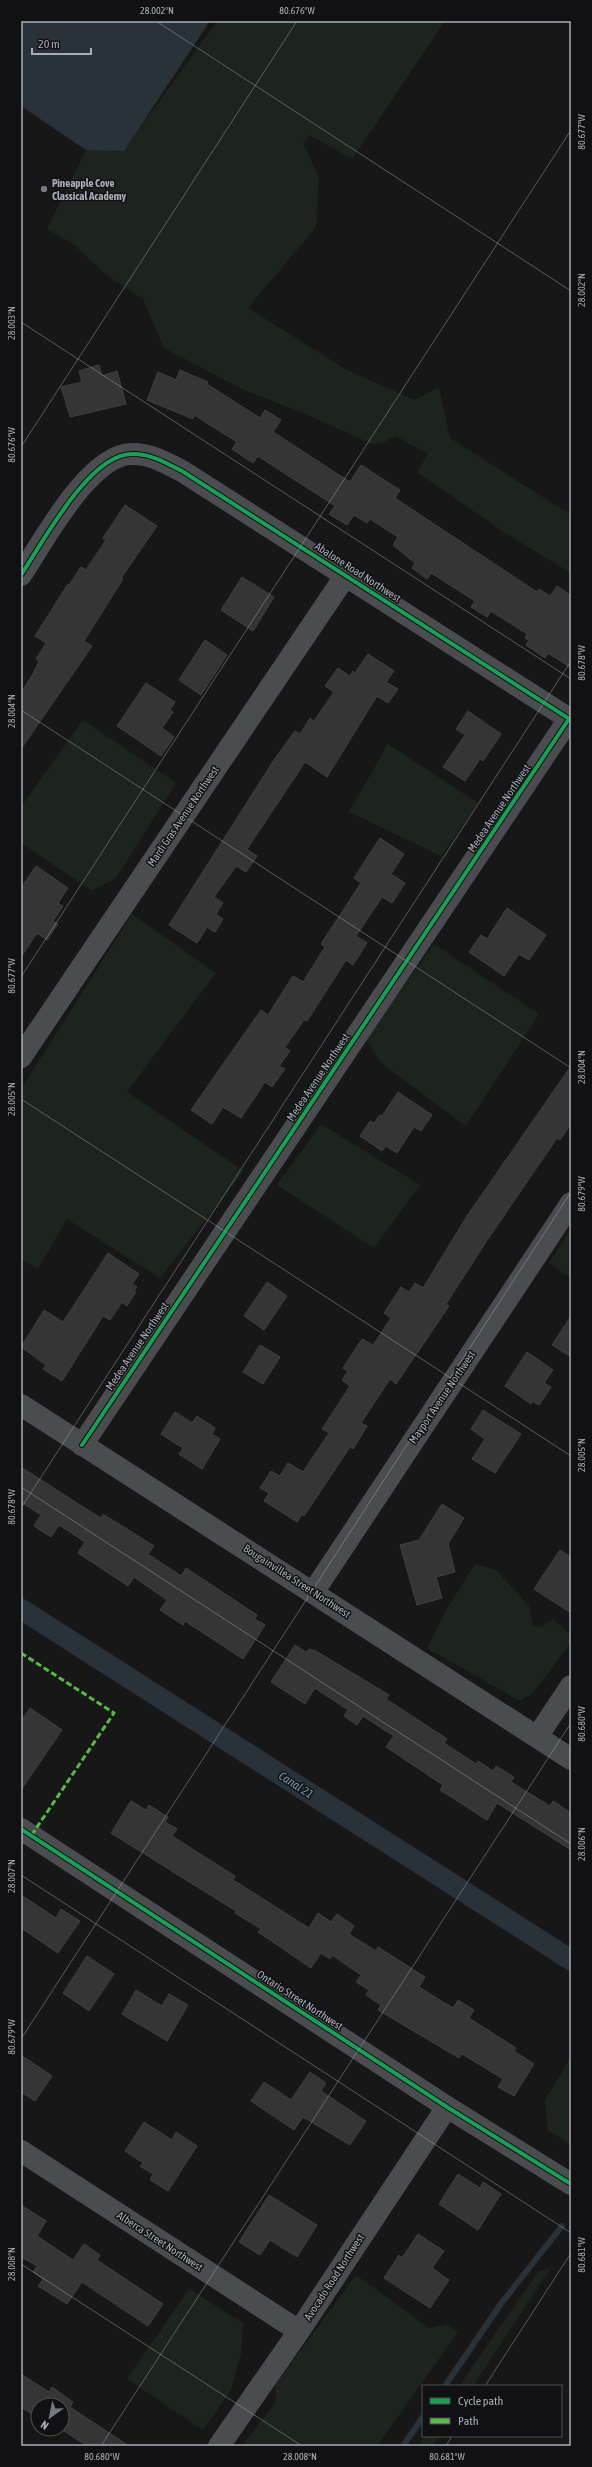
<svg xmlns="http://www.w3.org/2000/svg" width="592" height="2467" viewBox="0 0 592 2467" font-family="'Asap Condensed',sans-serif">
<rect width="100%" height="100%" fill="#171717"/>
<path fill="#1d241e" d="M 217,21 L 445,21 L 352,159 L 309,135 L 303,143 L 319,177 L 316,227 L 248,308 L 347,370 L 415,400 L 439,387 L 450,438 L 571,515 L 571,573 L 505,533 L 417,472 L 428,454 L 396,436 L 384,442 L 372,444 L 301,412 L 246,391 L 164,348 L 143,299 L 105,274 L 73,244 L 47,229 L 86,150 L 124,150 Z
M 83,720 L 176,783 L 116,878 L 92,891 L 21,843 L 21,807 Z
M 388,744 L 478,803 L 441,856 L 349,812 Z
M 132,914 L 216,973 L 127,1092 L 244,1171 L 160,1278 L 67,1219 L 38,1269 L 21,1259 L 21,1089 Z
M 434,944 L 539,1014 L 466,1126 L 381,1063 L 366,1039 Z
M 321,1124 L 420,1185 L 374,1248 L 277,1185 Z
M 571,1229 L 571,1278 L 549,1263 Z
M 475,1564 L 496,1570 L 529,1606 L 533,1625 L 542,1627 L 553,1619 L 571,1635 L 571,1642 L 533,1693 L 520,1701 L 427,1648 L 446,1610 Z
M 571,2057 L 571,2145 L 548,2130 L 545,2100 Z
M 552,2266 L 473,2386 L 459,2386 L 538,2272 Z
M 356,2275 L 429,2328 L 448,2324 L 458,2332 L 377,2446 L 242,2446 L 276,2402 L 275,2385 Z
M 189,2289 L 243,2323 L 241,2353 L 231,2390 L 203,2430 L 127,2379 Z
M 425,2436 L 439,2436 L 432,2446 L 418,2446 Z"/>
<path fill="#2a3239" d="M 21,21 L 210,21 L 124,151 L 86,150 L 21,106 Z"/>
<g fill="none" stroke-linecap="round" stroke-linejoin="round">
<path stroke="#2a3239" stroke-width="6" d="M 445,2386 L 500,2305 L 562,2226
M 403,2446 L 423,2417"/>
<path stroke="#2a3239" stroke-width="21" d="M 21,1609 L 571,1960"/>
</g>
<path fill="#353536" stroke="#3f4043" d="M 99,365 L 102,376 L 117,371 L 126,404 L 70,417 L 61,387 L 82,382 L 79,371 Z
M 180,370 L 208,382 L 207,384 L 260,418 L 265,410 L 281,420 L 273,432 L 350,482 L 361,465 L 400,490 L 395,498 L 537,592 L 539,589 L 550,596 L 557,586 L 571,596 L 571,668 L 548,653 L 545,658 L 526,645 L 529,640 L 525,638 L 527,634 L 491,611 L 487,617 L 471,607 L 475,601 L 431,573 L 427,579 L 412,568 L 415,563 L 393,545 L 398,537 L 370,519 L 367,523 L 354,515 L 347,525 L 329,514 L 335,506 L 258,456 L 253,463 L 232,449 L 237,442 L 194,415 L 193,419 L 147,400 L 158,372 L 176,380 Z
M 125,505 L 157,526 L 121,578 L 123,579 L 84,641 L 92,646 L 21,749 L 21,693 L 34,672 L 39,661 L 36,659 L 46,643 L 35,636 L 68,584 L 69,585 L 81,567 L 86,570 L 106,540 L 103,538 Z
M 242,577 L 274,597 L 253,631 L 221,610 Z
M 205,640 L 227,655 L 201,695 L 179,680 Z
M 368,654 L 394,671 L 386,682 L 398,689 L 388,703 L 377,696 L 327,777 L 305,762 L 247,849 L 257,856 L 246,872 L 236,866 L 214,897 L 223,903 L 216,914 L 223,919 L 215,932 L 207,927 L 197,943 L 169,925 L 274,760 L 295,731 L 300,734 L 310,718 L 314,721 L 334,692 L 325,686 L 338,668 L 350,676 L 353,671 L 355,673 Z
M 146,683 L 175,702 L 170,710 L 173,712 L 162,728 L 174,737 L 161,756 L 117,726 Z
M 468,711 L 501,734 L 483,761 L 480,759 L 465,781 L 443,767 L 465,735 L 456,729 Z
M 380,838 L 404,854 L 391,874 L 405,883 L 392,903 L 382,897 L 356,936 L 367,943 L 353,965 L 346,960 L 307,1021 L 304,1020 L 285,1047 L 290,1051 L 279,1066 L 285,1069 L 272,1087 L 265,1082 L 241,1118 L 223,1107 L 212,1124 L 191,1110 L 261,1010 L 268,1015 L 293,976 L 303,982 L 325,947 L 321,944 L 361,883 L 354,878 Z
M 36,866 L 68,888 L 58,903 L 63,906 L 53,921 L 58,924 L 47,940 L 37,933 L 21,957 L 21,888 Z
M 507,908 L 546,935 L 529,960 L 519,954 L 504,976 L 469,952 L 481,935 L 487,939 Z
M 571,1066 L 571,1124 L 560,1140 L 557,1138 L 486,1242 L 446,1304 L 449,1306 L 396,1384 L 390,1379 L 361,1423 L 367,1426 L 353,1449 L 350,1447 L 304,1516 L 302,1514 L 297,1522 L 264,1501 L 269,1493 L 260,1488 L 271,1471 L 280,1476 L 288,1463 L 303,1472 L 329,1433 L 322,1429 L 350,1386 L 342,1380 L 348,1371 L 343,1368 L 362,1339 L 373,1345 L 391,1318 L 384,1313 L 401,1287 L 409,1292 L 415,1283 L 423,1288 L 467,1216 Z
M 398,1092 L 432,1115 L 421,1131 L 414,1127 L 397,1153 L 386,1146 L 382,1151 L 360,1136 L 370,1121 L 374,1123 L 380,1115 L 382,1116 Z
M 108,1253 L 139,1274 L 132,1284 L 137,1287 L 134,1291 L 136,1292 L 127,1306 L 122,1302 L 110,1320 L 103,1316 L 62,1381 L 43,1369 L 46,1365 L 21,1347 L 44,1310 L 63,1322 Z
M 267,1282 L 287,1296 L 264,1330 L 244,1316 Z
M 571,1316 L 571,1357 L 552,1345 Z
M 260,1345 L 280,1357 L 263,1384 L 243,1372 Z
M 527,1352 L 553,1370 L 544,1383 L 551,1387 L 539,1405 L 532,1401 L 531,1404 L 505,1386 Z
M 483,1410 L 521,1434 L 495,1473 L 472,1459 L 485,1439 L 471,1429 Z
M 175,1412 L 192,1423 L 197,1416 L 215,1428 L 212,1434 L 220,1439 L 202,1469 L 179,1454 L 183,1448 L 161,1434 Z
M 21,1467 L 80,1505 L 101,1518 L 103,1514 L 154,1546 L 148,1554 L 181,1576 L 186,1568 L 257,1615 L 255,1619 L 265,1625 L 243,1659 L 185,1621 L 183,1625 L 160,1610 L 167,1600 L 134,1577 L 128,1586 L 78,1553 L 85,1542 L 59,1525 L 51,1537 L 34,1526 L 41,1515 L 21,1502 Z
M 442,1504 L 464,1518 L 448,1544 L 455,1572 L 436,1577 L 442,1598 L 417,1605 L 400,1545 L 419,1540 Z
M 560,1550 L 571,1557 L 571,1613 L 534,1589 Z
M 295,1645 L 306,1652 L 309,1649 L 316,1651 L 389,1695 L 386,1699 L 447,1739 L 444,1743 L 476,1764 L 478,1761 L 493,1771 L 496,1766 L 514,1777 L 511,1782 L 550,1806 L 553,1801 L 571,1813 L 571,1850 L 497,1803 L 487,1820 L 440,1790 L 443,1785 L 386,1747 L 394,1736 L 363,1716 L 357,1725 L 344,1716 L 348,1710 L 315,1688 L 305,1704 L 271,1682 Z
M 30,1708 L 62,1730 L 21,1790 L 21,1721 Z
M 131,1801 L 146,1810 L 149,1805 L 168,1817 L 165,1822 L 177,1829 L 172,1836 L 235,1876 L 233,1880 L 309,1928 L 318,1913 L 331,1922 L 337,1914 L 354,1926 L 349,1934 L 376,1951 L 378,1947 L 425,1977 L 419,1987 L 453,2008 L 458,2000 L 474,2010 L 469,2018 L 516,2048 L 514,2051 L 534,2064 L 514,2096 L 498,2087 L 503,2079 L 462,2054 L 459,2058 L 378,2010 L 381,2005 L 366,1995 L 369,1990 L 356,1982 L 361,1975 L 332,1955 L 330,1959 L 321,1953 L 311,1968 L 258,1932 L 261,1929 L 235,1913 L 236,1911 L 111,1833 Z
M 21,1895 L 56,1918 L 61,1909 L 80,1921 L 58,1953 L 21,1928 Z
M 87,1956 L 114,1974 L 89,2011 L 63,1993 Z
M 136,1990 L 162,2006 L 169,1994 L 188,2005 L 167,2041 L 122,2014 Z
M 21,2055 L 52,2076 L 35,2101 L 21,2092 Z
M 310,2072 L 326,2083 L 321,2091 L 366,2121 L 350,2145 L 303,2117 L 294,2130 L 251,2101 L 264,2082 L 291,2100 Z
M 144,2122 L 172,2140 L 176,2132 L 197,2146 L 168,2191 L 150,2180 L 153,2174 L 140,2166 L 143,2163 L 125,2151 Z
M 458,2174 L 480,2188 L 483,2182 L 501,2194 L 478,2230 L 439,2204 Z
M 269,2195 L 317,2225 L 297,2257 L 270,2240 L 260,2255 L 239,2242 Z
M 21,2205 L 46,2221 L 37,2236 L 73,2260 L 84,2244 L 100,2255 L 97,2260 L 163,2304 L 148,2326 L 82,2282 L 67,2304 L 38,2286 L 43,2279 L 33,2272 L 37,2266 L 23,2258 L 21,2261 Z
M 418,2234 L 444,2251 L 432,2268 L 449,2280 L 430,2308 L 384,2278 L 399,2255 L 402,2258 Z
M 21,2374 L 49,2392 L 52,2387 L 73,2402 L 70,2407 L 129,2446 L 87,2446 L 61,2429 L 62,2405 L 38,2405 L 38,2418 L 21,2407 Z"/>
<g fill="none" stroke-linecap="round" stroke-linejoin="round">
<path stroke="#4b4c50" stroke-width="22" d="M 21,575 C 43,542 89,455 131,454 C 150,453 166,463 182,471 L 571,720
M 21,1057 L 346,575
M 21,1405 L 571,1759
M 82,1445 L 569,719
M 314,1591 L 571,1203
M 537,1737 L 571,1686
M 21,1829 L 447,2107 L 571,2184
M 21,2151 L 299,2331
M 219,2446 L 299,2331 L 447,2107"/>
<path stroke="#58b947" stroke-width="3" stroke-dasharray="6 3" stroke-linecap="butt" d="M 21,1653 L 114,1713 L 31,1836"/>
<g stroke="#111113" stroke-width="6">
<path id="cycleway" d="M 21,575 C 43,542 89,455 131,454 C 150,453 166,463 182,471 L 571,720
M 82,1445 L 569,719
M 21,1829 L 447,2107 L 571,2184"/>
</g>
<use href="#cycleway" stroke="#1a9f57" stroke-width="4"/>
</g>
<path fill="none" stroke="#a8adb8" stroke-width="1" stroke-opacity="0.45" d="M 156,21 L 571,291M 21,322 L 571,679M 21,447 L 297,21M 21,710 L 571,1068M 21,977 L 571,130M 21,1099 L 571,1456M 21,1487 L 571,1844M 21,1508 L 571,661M 21,1875 L 571,2233M 21,2039 L 571,1192M 21,2264 L 302,2446M 485,2386 L 571,2253M 101,2446 L 571,1723M 446,2446 L 452,2436"/>
<circle fill="#757880" stroke="#111113" stroke-width="1.5" cx="44" cy="189" r="4"/>
<g text-anchor="middle" dominant-baseline="central" stroke-width="3" stroke-linejoin="round" paint-order="stroke">
<g font-size="11" font-weight="bold" fill="#a8adb8" stroke="#111113" text-anchor="start">
<text x="52" y="183">Pineapple Cove<tspan x="52" dy="13">Classical Academy</tspan></text>
</g>
<g font-size="11" fill="#a8adb8" stroke="#111113">
<text transform="translate(358 572) rotate(33)">Abalone Road Northwest</text>
<text transform="translate(499 808) rotate(-56)">Medea Avenue Northwest</text>
<text transform="translate(183 816) rotate(-56)">Mardi Gras Avenue Northwest</text>
<text transform="translate(318 1077) rotate(-56)">Medea Avenue Northwest</text>
<text transform="translate(137 1346) rotate(-56)">Medea Avenue Northwest</text>
<text transform="translate(442 1397) rotate(-56)">Mayport Avenue Northwest</text>
<text transform="translate(297 1581) rotate(33)">Bougainvillea Street Northwest</text>
<text transform="translate(300 2000) rotate(33)">Ontario Street Northwest</text>
<text transform="translate(160 2241) rotate(33)">Alberca Street Northwest</text>
<text transform="translate(334 2277) rotate(-57)">Avocado Road Northwest</text>
</g>
<g font-size="12" font-style="italic" fill="#7f9bb3" stroke="#111113">
<text transform="translate(296 1785) rotate(33)">Canal 21</text>
</g>
</g>
<rect width="592" height="2467" fill="none" stroke="#111113" stroke-width="44"/>
<rect x="422" y="2385" width="140" height="52" fill="#111113" stroke="#4d4f55"/>
<rect x="430" y="2398" width="20" height="6" fill="#1a9f57" stroke="#4d4f55"/>
<text x="458" y="2405" font-size="12" fill="#a8adb8">Cycle path</text>
<rect x="430" y="2418" width="20" height="6" fill="#58b947" stroke="#4d4f55"/>
<text x="458" y="2425" font-size="12" fill="#a8adb8">Path</text>
<g transform="translate(50 2417) rotate(213)"><circle r="19" fill="#111113" stroke="#4d4f55"/>
<path d="M0-3L7 15L0 10L-7 15Z" fill="#757880"/>
<text y="-6" font-size="11" font-weight="bold" text-anchor="middle" fill="#a8adb8">N</text>
</g>
<path d="M32 48v6h59v-6" fill="none" stroke="#a8adb8" stroke-width="2"/>
<text x="38" y="48" font-size="12" fill="#a8adb8" stroke="#111113" stroke-width="3" paint-order="stroke">20 m</text>
<rect x="22" y="22" width="548" height="2423" fill="none" stroke="#a8adb8" stroke-width="1.5"/>
<g font-size="10" text-anchor="middle" fill="#a8adb8">
<text x="157" y="14">28.002°N</text>
<text x="297" y="14">80.676°W</text>
<text transform="translate(581 132) rotate(-90)" y="4">80.677°W</text>
<text transform="translate(581 290) rotate(-90)" y="4">28.002°N</text>
<text transform="translate(11 323) rotate(-90)" y="4">28.003°N</text>
<text transform="translate(11 445) rotate(-90)" y="4">80.676°W</text>
<text transform="translate(581 663) rotate(-90)" y="4">80.678°W</text>
<text transform="translate(11 711) rotate(-90)" y="4">28.004°N</text>
<text transform="translate(11 976) rotate(-90)" y="4">80.677°W</text>
<text transform="translate(581 1067) rotate(-90)" y="4">28.004°N</text>
<text transform="translate(11 1099) rotate(-90)" y="4">28.005°N</text>
<text transform="translate(581 1194) rotate(-90)" y="4">80.679°W</text>
<text transform="translate(581 1455) rotate(-90)" y="4">28.005°N</text>
<text transform="translate(11 1507) rotate(-90)" y="4">80.678°W</text>
<text transform="translate(581 1724) rotate(-90)" y="4">80.680°W</text>
<text transform="translate(581 1844) rotate(-90)" y="4">28.006°N</text>
<text transform="translate(11 1876) rotate(-90)" y="4">28.007°N</text>
<text transform="translate(11 2037) rotate(-90)" y="4">80.679°W</text>
<text transform="translate(581 2255) rotate(-90)" y="4">80.681°W</text>
<text transform="translate(11 2264) rotate(-90)" y="4">28.008°N</text>
<text x="102" y="2460">80.680°W</text>
<text x="300" y="2460">28.008°N</text>
<text x="447" y="2460">80.681°W</text>
</g>
</svg>
